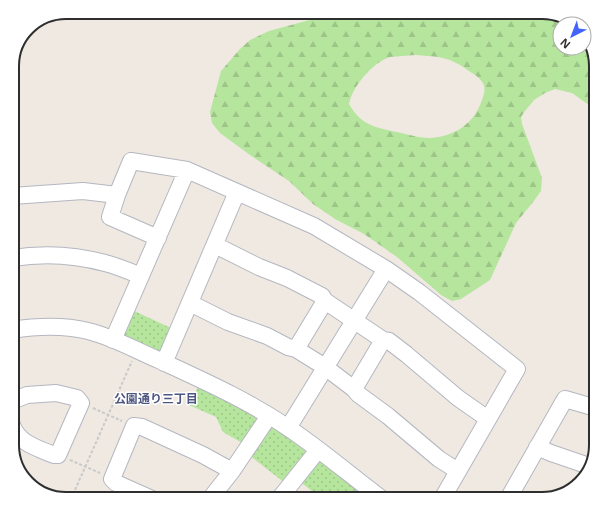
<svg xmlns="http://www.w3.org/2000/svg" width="608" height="511" viewBox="0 0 608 511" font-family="'Open Sans','Noto Sans JP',sans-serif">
<defs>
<pattern id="grass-dots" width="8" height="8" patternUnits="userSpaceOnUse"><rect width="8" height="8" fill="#b6e59e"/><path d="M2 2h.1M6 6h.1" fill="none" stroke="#9dc588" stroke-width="1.8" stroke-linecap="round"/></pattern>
<pattern id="forest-firs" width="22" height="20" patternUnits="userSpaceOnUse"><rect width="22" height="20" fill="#b6e59e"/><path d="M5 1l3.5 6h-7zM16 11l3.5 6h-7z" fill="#9dc588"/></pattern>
</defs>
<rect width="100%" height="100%" fill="#efe9e1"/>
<path fill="url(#grass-dots)" d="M 132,310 L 171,328 L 163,351 L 154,353 L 124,340 L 121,333 Z
M 199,385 L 257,416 L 258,422 L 244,444 L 223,432 L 216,417 L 189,405 Z
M 273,424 L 306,448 L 307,455 L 285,483 L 249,455 Z
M 316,460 L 321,460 L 358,488 L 350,499 L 331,499 L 325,494 L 317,495 L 299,481 Z"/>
<path fill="url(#forest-firs)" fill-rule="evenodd" d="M 349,12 L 542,12 L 573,24 L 560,24 L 560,48 L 584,48 L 584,40 L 596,66 L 596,110 L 572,93 L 555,89 L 545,93 L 534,100 L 525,111 L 521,117 L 522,124 L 542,178 L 541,191 L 533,202 L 516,223 L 490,280 L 461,299 L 452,301 L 441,295 L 397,257 L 364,234 L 335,219 L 313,204 L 289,181 L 250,155 L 220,133 L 212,123 L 210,112 L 221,71 L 240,49 L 250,40 L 269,31 L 317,18 ZM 415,55 C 440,57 448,56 469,71 C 474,74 480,78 483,83 C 486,89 484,94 482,100 C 474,124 454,137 429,138 C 419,138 407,134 396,132 C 374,127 361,125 349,104 C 352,87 373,62 390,57 C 398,56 407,56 415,55 Z"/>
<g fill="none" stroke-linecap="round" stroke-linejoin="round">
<g stroke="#b4b7c1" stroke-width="18">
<path id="minor" d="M 12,196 L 83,191 L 117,195
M 158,238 L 110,217 L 117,195 L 131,161 L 187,170 L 314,226 L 386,269 L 419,292 L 517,369 L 442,499
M 12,258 C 43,253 76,255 105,263 C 117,266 129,271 141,276
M 325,301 L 383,340
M 190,303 L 228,322 L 267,336 L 288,347 L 296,349 L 325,301 L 322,296 L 287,278 L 259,267 L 215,245
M 12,330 C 37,326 63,325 88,331 C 113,337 137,351 161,361 C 204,381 247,400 287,427 C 320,449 350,475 382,499
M 113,340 L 187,170
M 296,349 L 325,367 L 354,389
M 164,363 L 237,192
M 12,425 C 19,444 38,448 54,455 L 58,455 L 81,403 L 77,398 L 56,393 L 27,395 L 12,401
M 288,428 L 386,269
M 537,447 L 551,453 L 589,466
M 458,471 L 439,459 L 388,416 L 358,394 L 354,389 L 383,340 L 389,341 L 406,354 L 458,398 L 488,419
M 152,499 L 116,483 L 112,479 L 134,426 L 142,427 L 203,455 L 232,471
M 210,499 L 232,471 L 269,416
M 279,499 L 318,450
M 508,499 L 565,399 L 596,408"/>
</g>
<path stroke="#c9c9c9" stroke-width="2" stroke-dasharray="3 2" stroke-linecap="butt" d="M 93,408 L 122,421
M 70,460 L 100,473
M 71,499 L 132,361"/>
<use href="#minor" stroke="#fff" stroke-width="16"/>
</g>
<g text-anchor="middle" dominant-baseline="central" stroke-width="3" stroke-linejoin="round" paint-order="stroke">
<g font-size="12" font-weight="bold" fill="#4d5680" stroke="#fff">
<text x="156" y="398">公園通り三丁目</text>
</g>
</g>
<path d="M0 0H608V511H0ZM66 19H542A47 47 0 0 1 589 66V445A47 47 0 0 1 542 492H66A47 47 0 0 1 19 445V66A47 47 0 0 1 66 19Z" fill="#fff" fill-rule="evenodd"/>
<path fill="none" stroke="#2e2e2e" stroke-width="2" d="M66 19H542A47 47 0 0 1 589 66V445A47 47 0 0 1 542 492H66A47 47 0 0 1 19 445V66A47 47 0 0 1 66 19Z"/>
<g transform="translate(572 36) rotate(222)"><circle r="19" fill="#ffffff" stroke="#ababab"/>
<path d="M0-3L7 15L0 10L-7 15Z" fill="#4264fb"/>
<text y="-6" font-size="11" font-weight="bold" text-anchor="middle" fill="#2e2e2e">N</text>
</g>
</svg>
